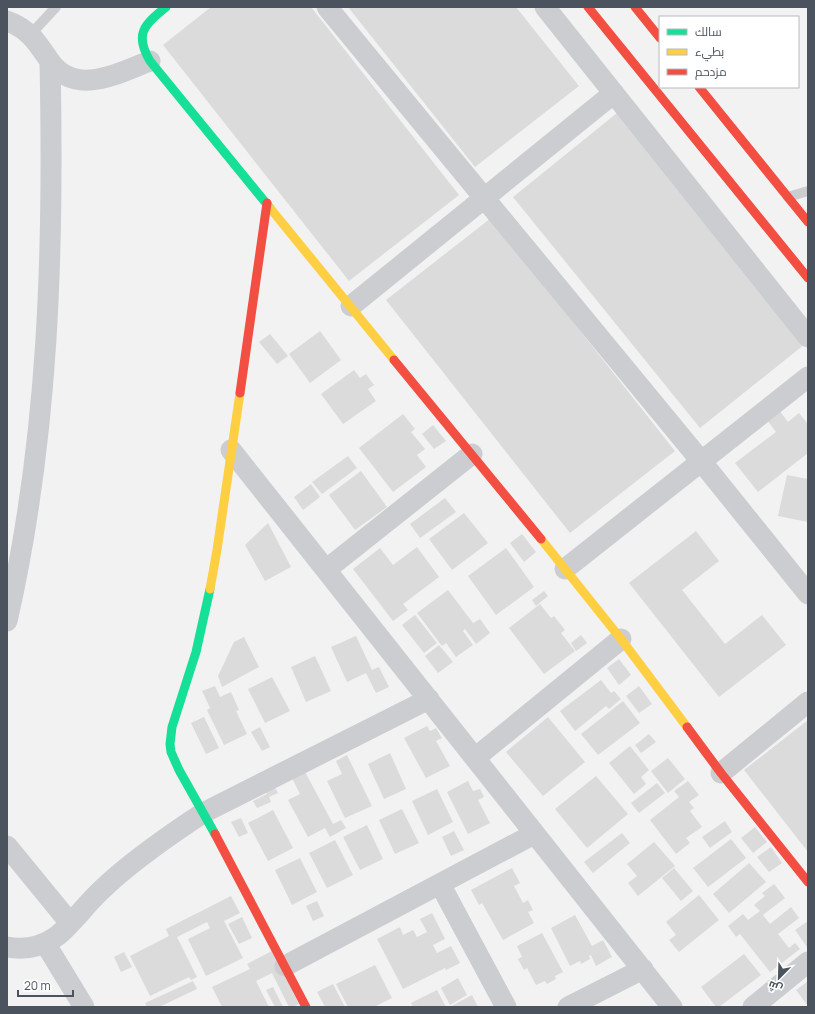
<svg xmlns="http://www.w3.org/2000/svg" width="815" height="1014" viewBox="0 0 815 1014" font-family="Manrope,Cairo,sans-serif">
<rect width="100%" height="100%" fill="#f2f2f2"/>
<path fill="#dbdbdc" d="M 211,7 L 311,7 L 459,195 L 349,281 L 163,45 Z
M 348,7 L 516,7 L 579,86 L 475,167 Z
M 617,113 L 805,344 L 700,428 L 513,197 Z
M 491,218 L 675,451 L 570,533 L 386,300 Z
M 320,331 L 341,360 L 310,383 L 289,354 Z
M 270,334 L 288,356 L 277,364 L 259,342 Z
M 354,370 L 360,378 L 366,374 L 374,385 L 368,389 L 376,401 L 343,424 L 321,394 Z
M 779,410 L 788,422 L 799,413 L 808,424 L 808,453 L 758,492 L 735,463 L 776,432 L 767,420 Z
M 403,414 L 415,429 L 411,432 L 425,449 L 417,455 L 426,467 L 393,492 L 359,448 Z
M 433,425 L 446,441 L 434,449 L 422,434 Z
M 348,456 L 357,468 L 322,494 L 312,482 Z
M 361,471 L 387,507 L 355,530 L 329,495 Z
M 787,475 L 808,479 L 808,522 L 778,516 Z
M 311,484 L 320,497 L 303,510 L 294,497 Z
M 445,498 L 456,512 L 420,538 L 410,524 Z
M 464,513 L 488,543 L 452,570 L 429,539 Z
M 268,523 L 291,567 L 265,581 L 245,545 Z
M 696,531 L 719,561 L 682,590 L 725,644 L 762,615 L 786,645 L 719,697 L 629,583 Z
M 522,534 L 536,552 L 524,562 L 510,543 Z
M 417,547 L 439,577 L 403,604 L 408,610 L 393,621 L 353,569 L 380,548 L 393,565 Z
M 506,548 L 534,587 L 496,615 L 468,576 Z
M 448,590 L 473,623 L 480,619 L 490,633 L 476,644 L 465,629 L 463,631 L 473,645 L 456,657 L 446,643 L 442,646 L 417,613 Z
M 544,591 L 548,596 L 536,606 L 532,600 Z
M 540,604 L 551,618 L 554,616 L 565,630 L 561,633 L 575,651 L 544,674 L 509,628 Z
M 415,615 L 437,643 L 424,653 L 402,625 Z
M 581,635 L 587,643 L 576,651 L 571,643 Z
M 356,636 L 372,670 L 379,667 L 389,687 L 376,693 L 366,673 L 347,682 L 331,647 Z
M 244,637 L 259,667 L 222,687 L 218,676 L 234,642 Z
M 439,645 L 453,662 L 438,673 L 425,656 Z
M 315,656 L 331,691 L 306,702 L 291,667 Z
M 619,659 L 631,675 L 619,685 L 607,668 Z
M 272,677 L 290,711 L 265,723 L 248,689 Z
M 601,680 L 611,693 L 614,691 L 621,699 L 609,709 L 606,706 L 575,731 L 560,711 Z
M 215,686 L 220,697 L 231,692 L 239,710 L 236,711 L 247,734 L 224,745 L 207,710 L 210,708 L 202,691 Z
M 639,686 L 652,704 L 639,713 L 626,696 Z
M 623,701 L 640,723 L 598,755 L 581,734 Z
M 204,717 L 219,748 L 206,754 L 191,723 Z
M 548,717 L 585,762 L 543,796 L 506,752 Z
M 808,720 L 808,852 L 744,770 Z
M 427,726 L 430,731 L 436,728 L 442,738 L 436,741 L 450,766 L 426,778 L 404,738 Z
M 260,727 L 270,747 L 262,751 L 251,732 Z
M 649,734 L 656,742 L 641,753 L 635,745 Z
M 630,746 L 649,770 L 641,777 L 646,784 L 634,794 L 609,763 Z
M 390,753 L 406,789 L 384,799 L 368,764 Z
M 347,755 L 372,806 L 345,818 L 327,781 L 342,774 L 336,761 Z
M 668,758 L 685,779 L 668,793 L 651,771 Z
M 304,770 L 333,824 L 341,820 L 346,828 L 330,837 L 325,828 L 308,837 L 288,800 L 300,794 L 291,776 Z
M 596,776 L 628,814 L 587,848 L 555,809 Z
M 468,781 L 473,791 L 480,789 L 484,797 L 478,800 L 490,823 L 468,834 L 447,792 Z
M 688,781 L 699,795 L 689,802 L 694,808 L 690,811 L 702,827 L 686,838 L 690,843 L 676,854 L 650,820 L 679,797 L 674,791 Z
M 657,783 L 665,793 L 639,813 L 631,803 Z
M 273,784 L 278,793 L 269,797 L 271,802 L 257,808 L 253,801 L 267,794 L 264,789 Z
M 437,789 L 453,822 L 428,835 L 412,801 Z
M 402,809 L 419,843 L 395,854 L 379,820 Z
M 273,810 L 293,848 L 268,861 L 248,823 Z
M 241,818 L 248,833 L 239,837 L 231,822 Z
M 725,821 L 732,832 L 710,848 L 702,837 Z
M 367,825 L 383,859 L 360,870 L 343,837 Z
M 755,827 L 767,842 L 753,853 L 741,838 Z
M 454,831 L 464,850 L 451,856 L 442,837 Z
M 622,833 L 630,843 L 593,873 L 584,862 Z
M 731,839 L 746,858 L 708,887 L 693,868 Z
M 335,840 L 353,875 L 327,888 L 309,853 Z
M 654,842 L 675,866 L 638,896 L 628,883 L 637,876 L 627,864 Z
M 771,847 L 782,863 L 769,872 L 757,857 Z
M 300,858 L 317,892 L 292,905 L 275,870 Z
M 749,863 L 766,882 L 729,913 L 713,894 Z
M 512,868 L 520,883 L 514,886 L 523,903 L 528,900 L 533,910 L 528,912 L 534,923 L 503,940 L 482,903 L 479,905 L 471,890 Z
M 674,868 L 693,891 L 681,901 L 662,878 Z
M 774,884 L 785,898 L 763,915 L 770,924 L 791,907 L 799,918 L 778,934 L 789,948 L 795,943 L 800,949 L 770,972 L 740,934 L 736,937 L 728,926 L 743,914 L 748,920 L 760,911 L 754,905 L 765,896 L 762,893 Z
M 699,895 L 719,920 L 679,952 L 669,940 L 676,935 L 666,922 Z
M 231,896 L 240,913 L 224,921 L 243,958 L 206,976 L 188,939 L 210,928 L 207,922 L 177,937 L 197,977 L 191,980 L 189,977 L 150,996 L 130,956 L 169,936 L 166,929 Z
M 317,901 L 324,916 L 313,921 L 306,906 Z
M 432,913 L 445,939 L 433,945 L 437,953 L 451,946 L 460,963 L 446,970 L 445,968 L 403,989 L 377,939 L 400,927 L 403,935 L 413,930 L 417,937 L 427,932 L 420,919 Z
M 575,915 L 592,946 L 603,940 L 612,957 L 596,966 L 591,955 L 589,956 L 590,959 L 581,964 L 580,961 L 570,966 L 551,928 Z
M 242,917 L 252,938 L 239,944 L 228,924 Z
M 808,921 L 808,946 L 807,947 L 795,930 Z
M 542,933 L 563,972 L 555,976 L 556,979 L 547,984 L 545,981 L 536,985 L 527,968 L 524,970 L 518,959 L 522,957 L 517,946 Z
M 272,951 L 299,1004 L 293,1007 L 289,1007 L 272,973 L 256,981 L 269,1007 L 222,1007 L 212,987 L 250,969 L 247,964 Z
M 124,952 L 132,967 L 121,972 L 114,957 Z
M 744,954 L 761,975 L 719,1007 L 716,1007 L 701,987 Z
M 375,965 L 392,998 L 374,1007 L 348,1007 L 336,984 Z
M 458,978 L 467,995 L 450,1005 L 441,988 Z
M 193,981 L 197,989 L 159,1007 L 147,1007 L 145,1003 Z
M 808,981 L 808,1006 L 796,990 Z
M 333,984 L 345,1007 L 325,1007 L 317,992 Z
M 273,987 L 283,1007 L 275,1007 L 266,990 Z
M 437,990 L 446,1007 L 413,1007 L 411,1003 Z
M 472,995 L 478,1007 L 450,1007 Z"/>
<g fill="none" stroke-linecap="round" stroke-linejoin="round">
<path stroke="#cccdd0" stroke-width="10" d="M 30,35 L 56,7
M 788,197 L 808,191"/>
<path stroke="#cccdd0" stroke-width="21" d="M 327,7 L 701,461 L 808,594
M 545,7 L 808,337
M 7,21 C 29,29 37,42 49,60 C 75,98 118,73 150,61
M 351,306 L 614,93
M 231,450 L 672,1007
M 327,569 L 472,454
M 565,569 L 808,377
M 7,621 C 49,437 54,249 50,62
M 475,758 L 621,639
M 721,773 L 808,702
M 7,846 L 70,923
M 440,884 L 506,1007
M 45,943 L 84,1007
M 7,947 C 23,950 40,947 54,938 C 64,932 72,921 80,913 C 89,902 99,892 110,882 C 139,856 171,834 203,813 L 429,699
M 285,966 L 534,834
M 568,1007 L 643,969
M 753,1007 L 808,962"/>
<path stroke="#16e098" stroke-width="9" d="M 166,7 C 144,25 134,34 150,61 L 270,208
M 210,589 L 196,652 L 172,727 L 170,744 L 171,752 L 179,770 L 215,834"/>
<path stroke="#ffcf43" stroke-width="9" d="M 270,208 L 394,360
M 541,539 L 621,639 L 687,727
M 210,589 L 217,550 L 240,393"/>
<path stroke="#f24e42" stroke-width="9" d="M 588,7 L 808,278
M 635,7 L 660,38
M 699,87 L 808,222
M 394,360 L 541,539
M 240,393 L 267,203
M 687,727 L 721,773 L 808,882
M 215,834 L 306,1007"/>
</g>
<rect width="815" height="1014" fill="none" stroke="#4a535e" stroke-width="16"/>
<rect x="659" y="16" width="140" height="72" fill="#ffffff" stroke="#b7babf"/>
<rect x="667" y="29" width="20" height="6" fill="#16e098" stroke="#b7babf"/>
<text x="695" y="36" font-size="12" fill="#4a535e">سالك</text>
<rect x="667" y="49" width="20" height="6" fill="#ffcf43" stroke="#b7babf"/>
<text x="695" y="56" font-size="12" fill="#4a535e">بطيء</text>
<rect x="667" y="69" width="20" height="6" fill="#f24e42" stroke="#b7babf"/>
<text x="695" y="76" font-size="12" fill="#4a535e">مزدحم</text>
<g transform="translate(779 978) rotate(203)" stroke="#ffffff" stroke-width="3" paint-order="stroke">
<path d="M0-3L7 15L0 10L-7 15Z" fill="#4a535e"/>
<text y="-6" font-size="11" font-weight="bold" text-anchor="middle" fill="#4a535e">ش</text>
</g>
<path d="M18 990v6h55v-6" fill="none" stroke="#4a535e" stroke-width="2"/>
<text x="24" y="990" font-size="12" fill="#4a535e" stroke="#ffffff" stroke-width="3" paint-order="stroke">20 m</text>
</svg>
